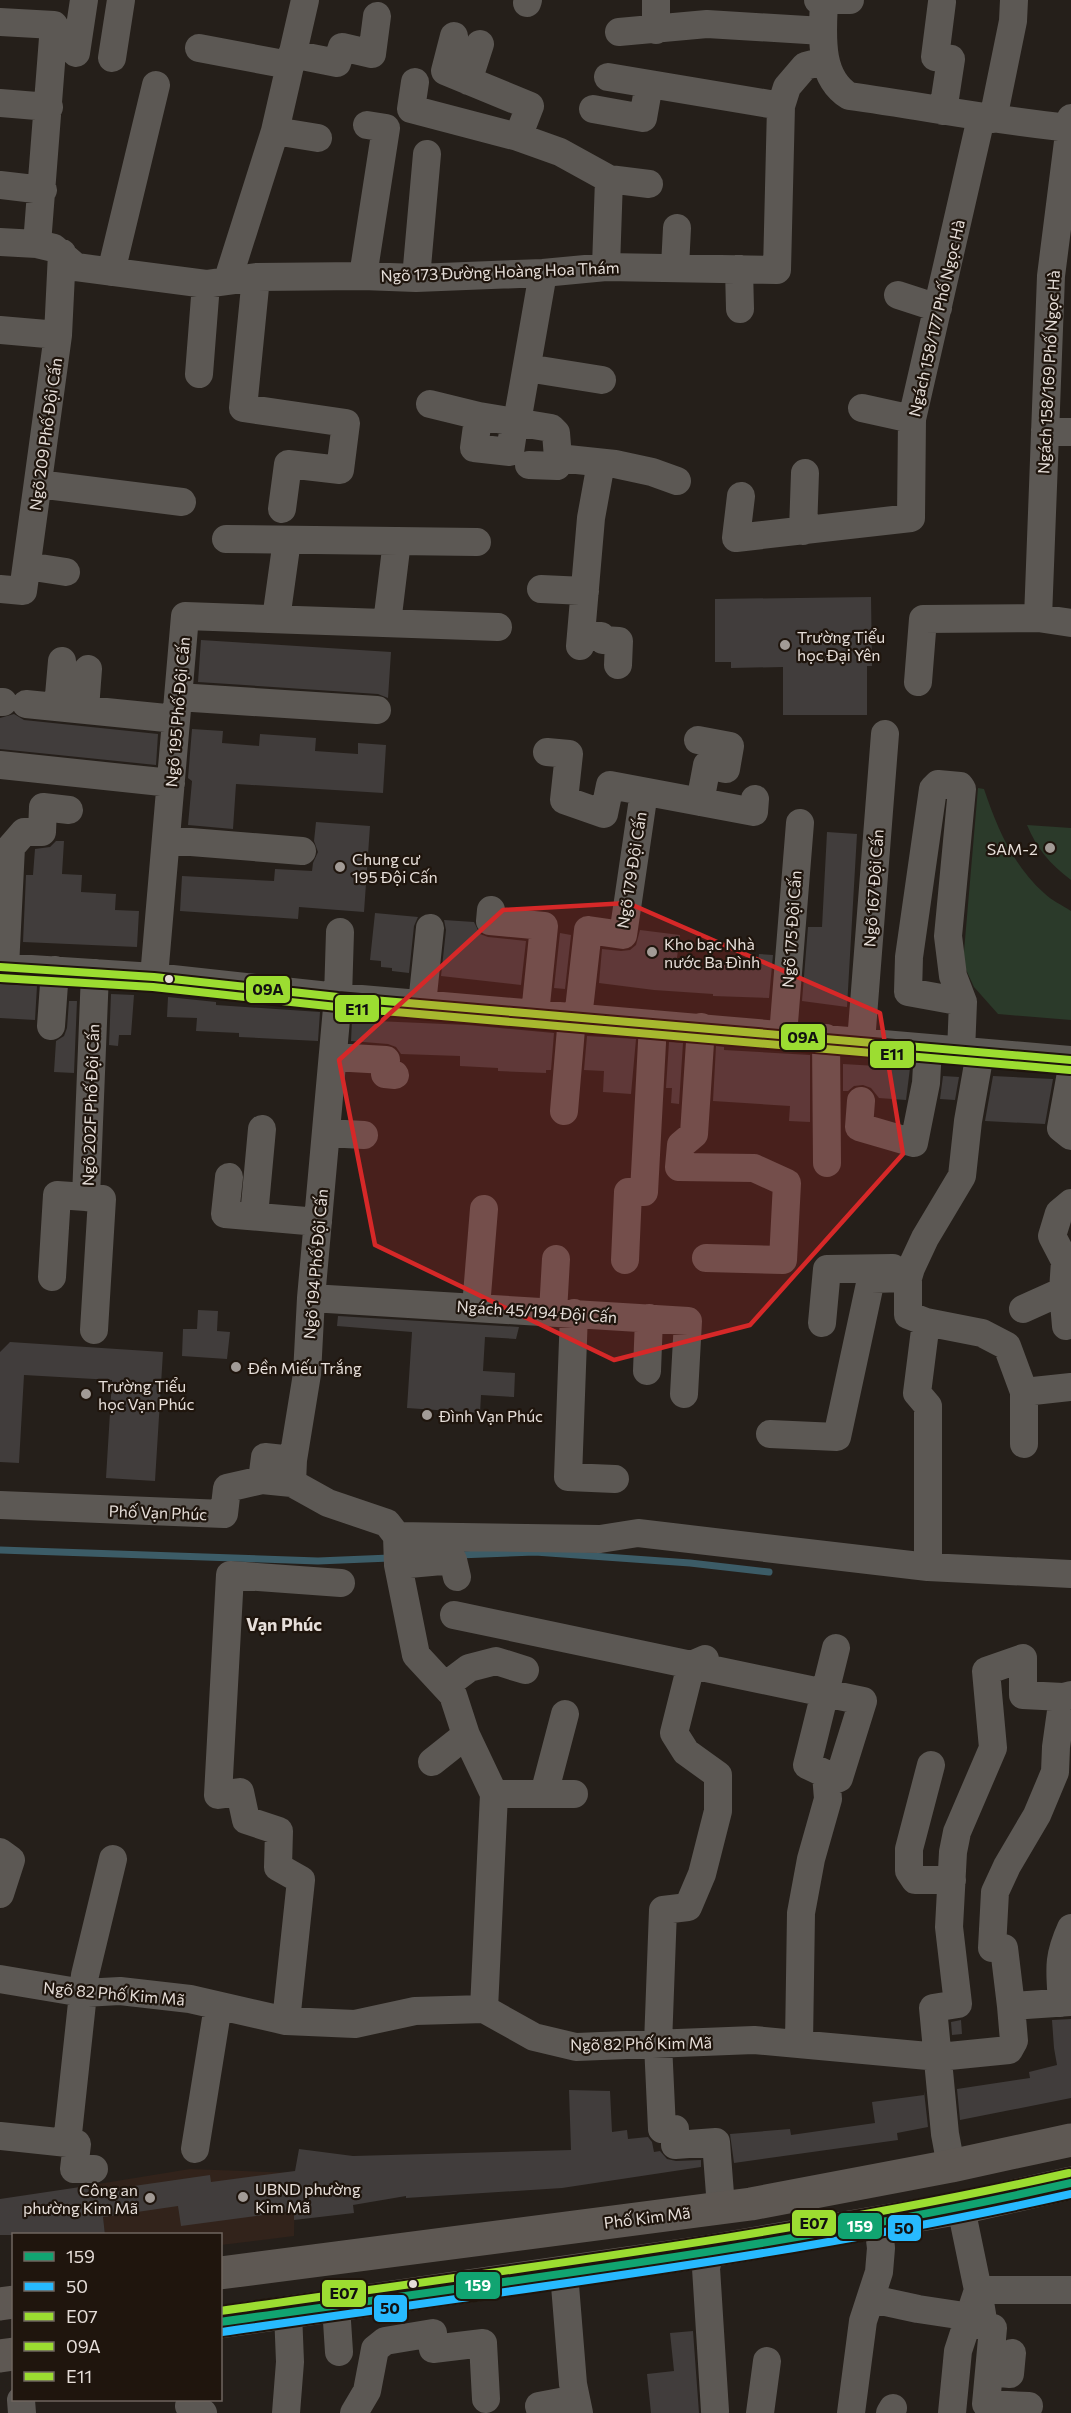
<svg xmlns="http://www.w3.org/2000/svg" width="1071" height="2413" viewBox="0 0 1071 2413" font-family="Commissioner,sans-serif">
<rect width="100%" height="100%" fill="#251f1a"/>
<path fill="#32231b" d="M 190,2169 L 295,2173 L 294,2236 L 221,2245 L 220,2234 L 105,2234 L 98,2184 Z"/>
<path fill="#2b3a2a" d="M 978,788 L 984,789 C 997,828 1013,865 1044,893 C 1051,900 1062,905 1071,911 L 1071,1020 L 998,1014 L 974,987 L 963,963 Z
M 1027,825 L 1071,828 L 1071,880 C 1050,864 1037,849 1027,825 Z"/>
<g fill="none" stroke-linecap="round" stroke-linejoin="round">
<path stroke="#3c5c67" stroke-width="7" d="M 0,1550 L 318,1561 L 390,1558
M 458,1555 L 535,1552 L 690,1563 L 769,1572"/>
</g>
<path fill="#413d3c" d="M 871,597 L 872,666 L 867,666 L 867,715 L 783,715 L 783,667 L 731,668 L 731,662 L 715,662 L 715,599 Z
M 201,640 L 391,652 L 388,698 L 378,694 L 198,682 Z
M 14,714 L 24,720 L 158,734 L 156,765 L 0,749 L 0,718 Z
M 192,729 L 223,731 L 222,743 L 259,746 L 260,734 L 316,738 L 315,751 L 358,754 L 358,743 L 386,745 L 383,793 L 236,784 L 233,829 L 188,825 L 192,781 L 188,778 Z
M 316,822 L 370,826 L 364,912 L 299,907 L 298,919 L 180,911 L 182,876 L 274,881 L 275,869 L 312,871 L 313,863 L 318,852 L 314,841 Z
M 827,832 L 857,834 L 847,1007 L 802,1001 L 808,927 L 822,927 Z
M 56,841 L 64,841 L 62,874 L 82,875 L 81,892 L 116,894 L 115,910 L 139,911 L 137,947 L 23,942 L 26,875 L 33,875 L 35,849 L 50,847 Z
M 375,913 L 418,917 L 414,926 L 409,973 L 392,971 L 392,968 L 381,967 L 381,961 L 370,960 Z
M 444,920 L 474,922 L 480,934 L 488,937 L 526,941 L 521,985 L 441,976 L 446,930 Z
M 640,930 L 680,935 L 676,965 L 714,968 L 715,961 L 758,963 L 759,954 L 773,955 L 769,998 L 713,996 L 713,994 L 654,990 L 599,983 L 602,949 L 621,951 L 630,950 L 636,945 Z
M 560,933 L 571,935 L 565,989 L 554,988 Z
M 0,984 L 37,986 L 35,1020 L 0,1018 Z
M 111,994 L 134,995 L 131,1035 L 119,1035 L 118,1046 L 109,1045 Z
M 168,997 L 216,1002 L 216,1005 L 320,1012 L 318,1041 L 239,1037 L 239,1033 L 196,1031 L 197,1018 L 167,1017 Z
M 69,1001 L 77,1001 L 74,1073 L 54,1072 L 56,1041 L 64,1036 L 67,1028 Z
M 352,1020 L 468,1025 L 554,1033 L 551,1070 L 546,1070 L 546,1073 L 498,1071 L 498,1068 L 460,1066 L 460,1056 L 401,1054 L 396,1047 L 388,1044 L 351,1041 Z
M 587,1036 L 636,1039 L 631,1094 L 603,1092 L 604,1071 L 584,1070 Z
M 669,1042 L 683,1043 L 679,1104 L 671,1103 L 672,1088 L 666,1088 Z
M 716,1046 L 724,1047 L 724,1050 L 810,1055 L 810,1122 L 789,1121 L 790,1106 L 713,1101 Z
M 843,1064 L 910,1068 L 906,1100 L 879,1098 L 871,1088 L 863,1085 L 854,1086 L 848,1091 L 843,1091 Z
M 943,1076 L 959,1077 L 955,1100 L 940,1099 Z
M 993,1076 L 1053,1079 L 1045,1124 L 985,1121 Z
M 198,1310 L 218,1311 L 217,1331 L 230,1332 L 227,1359 L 182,1356 L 183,1329 L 197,1329 Z
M 338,1316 L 519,1327 L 516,1339 L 485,1337 L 483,1371 L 515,1373 L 514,1397 L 481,1395 L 480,1413 L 407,1408 L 412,1332 L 337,1326 Z
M 10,1342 L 163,1352 L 155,1481 L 106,1478 L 112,1380 L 24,1375 L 19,1463 L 0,1462 L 0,1352 Z
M 1071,2019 L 1071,2098 L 960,2120 L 957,2089 L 1030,2078 L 1029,2072 L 1057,2065 L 1054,2048 L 1052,2020 Z
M 961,2020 L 962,2034 L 952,2035 L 951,2022 Z
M 569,2090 L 610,2091 L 612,2132 L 627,2130 L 628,2139 L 648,2137 L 652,2142 L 654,2152 L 660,2151 L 667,2159 L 676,2161 L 701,2160 L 701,2167 L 562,2188 L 406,2198 L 406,2196 L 353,2205 L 354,2213 L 294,2220 L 294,2211 L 181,2226 L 178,2206 L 103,2217 L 105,2235 L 0,2235 L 0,2199 L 87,2186 L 98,2185 L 99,2191 L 210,2175 L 211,2182 L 295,2171 L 299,2149 L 353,2156 L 571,2150 Z
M 924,2091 L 928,2127 L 897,2133 L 898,2140 L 734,2163 L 730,2134 L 790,2129 L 791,2135 L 875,2123 L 872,2102 L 924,2095 Z
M 693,2331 L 699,2413 L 651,2413 L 647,2374 L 674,2371 L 670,2333 Z"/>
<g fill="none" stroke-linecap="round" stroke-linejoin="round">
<path stroke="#5c5854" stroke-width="28" d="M 818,0 L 850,0
M 824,0 C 823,31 817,76 849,96 C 923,106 996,121 1071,128
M 942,2 L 935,57 L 951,59 L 943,111
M 527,3 L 528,0
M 0,22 L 54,25 L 37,244
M 656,30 L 656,0
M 619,32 L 707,24 L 823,31
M 454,36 L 445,71 L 530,106 L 518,137
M 199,48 L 289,65
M 76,53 L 84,0
M 292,54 L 337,63 L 342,47 L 372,54 L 377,16
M 112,58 L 121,0
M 608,77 L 781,106
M 468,81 L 480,44
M 415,82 L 411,109 L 518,137 L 560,152 L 609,179 L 606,267
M 0,103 L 49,107
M 593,109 L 643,118 L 649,84
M 993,119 L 1013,21 L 1014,0
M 275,131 L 318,138
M 609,179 L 649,184
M 0,185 L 43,190
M 0,242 L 37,244 L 54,248 L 76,267 L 206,284 L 256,277 L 363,276 L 416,278 L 543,273 L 606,267 L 777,270 L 781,106 L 787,87 L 805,66 L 824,61
M 675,267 L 677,228
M 739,269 L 740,309
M 111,272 L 156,85
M 363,276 L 386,128 L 367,125
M 256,277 L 243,408 L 346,423 L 340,470 L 288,464 L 282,509
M 416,278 L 427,154
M 228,279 L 275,131 L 305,0
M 898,295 L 938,308
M 0,330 L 58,335
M 527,368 L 602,380
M 199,374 L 206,284
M 430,404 L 479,416 L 551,428 L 556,433 L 558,458 L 615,464 L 652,472 L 677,481
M 862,408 L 912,419
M 477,426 L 474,448 L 510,452 L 513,432 L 517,422 L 543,273
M 1045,430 L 1071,432
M 529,465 L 557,466 L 558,458
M 38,484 L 182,502
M 741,496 L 736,538 L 911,518 L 912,419 L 981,118
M 803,531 L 805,473
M 226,539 L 477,542
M 27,566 L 66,572
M 0,589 L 23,591 L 58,335 L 62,253
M 541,589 L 585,591
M 1038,618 L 1051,276 L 1071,118
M 276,619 L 287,540
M 387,623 L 397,541
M 581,635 L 601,636 L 603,640 L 619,641 L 618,665
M 580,646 L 591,518 L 601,463
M 918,682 L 923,619 L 1038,618 L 1071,623
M 178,697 L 377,710
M 0,702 L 3,702
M 26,704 L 176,719
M 58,707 L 62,661
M 85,709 L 88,669
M 698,740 L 730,746 L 726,769 L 707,765 L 700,802
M 547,752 L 569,754 L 564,800 L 604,814 L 610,785 L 754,812 L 755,799
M 0,765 L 171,783
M 166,840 L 302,851
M 491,910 L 490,921 L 544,926 L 535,1014
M 340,932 L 338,997 L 311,1298 L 307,1374 L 293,1460 L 292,1483 L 328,1503 L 387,1523 L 397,1536
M 0,967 L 154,977 L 338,997 L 1071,1060
M 5,967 L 11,847 L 24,832 L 42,832 L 43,807 L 69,810
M 154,977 L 185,616 L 498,627
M 422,1004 L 430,928
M 578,1018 L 588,930 L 623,935 L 644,792
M 51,1026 L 55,970
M 701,1027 L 694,1134 L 681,1145 L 679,1167 L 754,1168 L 787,1183 L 783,1260 L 706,1258
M 783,1035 L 800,823
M 826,1038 L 827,1163
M 861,1042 L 885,734
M 961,1052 L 963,1002 L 953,976 L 948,936 L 962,789 L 960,786 L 938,784 L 933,789 L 909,957 L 908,992 L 963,1002
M 333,1057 L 386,1060 L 385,1074 L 395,1075
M 1071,1073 L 1061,1128 L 1071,1136
M 861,1101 L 859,1127 L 914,1143 L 926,1083 L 928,1048
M 564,1111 L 572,1017
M 326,1133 L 364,1135
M 229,1177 L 225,1214 L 318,1222
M 254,1216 L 262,1129
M 625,1260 L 628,1192 L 644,1192 L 653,1024
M 52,1277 L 57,1195 L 86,1197
M 908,1278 L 908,1315 L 926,1322
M 311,1298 L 688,1321 L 684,1394
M 476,1307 L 484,1209
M 1023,1309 L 1063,1291 L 1065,1261 L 1052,1236 L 1059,1213 L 1071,1203
M 553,1312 L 556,1259
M 574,1313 L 568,1477 L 615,1479
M 822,1323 L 827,1269 L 893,1268
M 1066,1326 L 1063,1291 L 1071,1293
M 94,1330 L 102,1199 L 86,1197 L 95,973
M 647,1371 L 649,1318
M 1024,1392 L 1071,1387
M 770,1434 L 837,1437 L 871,1279 L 908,1278 L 911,1268 L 925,1238 L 962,1176 L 968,1121 L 980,1053
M 262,1480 L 265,1457 L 293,1460
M 0,1505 L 224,1514 L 227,1488 L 262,1480 L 292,1483
M 397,1536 L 600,1539 L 638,1533 L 928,1567 L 1071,1574
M 397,1536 L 398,1565 L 416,1655 L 453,1695 L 466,1735 L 494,1794 L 484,2009
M 398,1565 L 453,1560 L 457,1577
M 928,1567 L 928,1406 L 917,1393 L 926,1322 L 982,1333 L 1007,1346 L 1024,1392 L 1024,1444
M 454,1615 L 863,1701 L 839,1778 L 827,1783
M 705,1659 L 691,1665 L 674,1733 L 686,1752 L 718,1775 L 718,1811 L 702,1874 L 688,1907 L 663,1910 L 658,2044 L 662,2129 L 675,2129 L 675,2145 L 716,2142 L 721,2207
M 445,1686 L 469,1668 L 496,1661 L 525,1670
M 432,1762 L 466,1735
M 931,1765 L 909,1849 L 909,1871 L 915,1880 L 952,1880
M 494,1794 L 574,1794
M 544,1794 L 565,1714
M 0,1852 L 11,1860 L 0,1894
M 0,1979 L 83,1993 L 120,1991 L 190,1999 L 286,2021 L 355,2024 L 415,2011 L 484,2009 L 534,2037 L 576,2047 L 754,2040 L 939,2057 L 1009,2050 L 1014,2041 L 1011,2006 L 1071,2002
M 1062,2003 C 1060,1970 1057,1959 1071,1928
M 1011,2006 L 1004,1948 L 992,1948 L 995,1892 L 1007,1866 L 1037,1815 L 1055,1772 L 1056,1747 L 1063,1697
M 286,2021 L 301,1880 L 278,1867 L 279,1831 L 246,1820 L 240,1792 L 218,1795 L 230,1575 L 341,1583
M 799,2043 L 801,1913 L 811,1859 L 828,1799 L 826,1774 L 807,1765 L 836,1648
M 0,2136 L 77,2144 L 74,2169 L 94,2169
M 67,2143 L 85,1975 L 113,1859
M 195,2149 L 218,2006
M 951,2166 L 945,2134 L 933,2008 L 958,2004 L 949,1927 L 953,1852 L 957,1832 L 993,1748 L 986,1671 L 1023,1658 L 1023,1695 L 1063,1697 L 1071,1695
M 710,2251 L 706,2268 L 715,2411
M 564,2273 L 573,2384 L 579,2413
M 872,2299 L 918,2309 L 971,2317
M 336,2306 L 339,2352
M 433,2349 L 483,2343 L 486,2399
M 989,2372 L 1010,2374 L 1012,2353
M 21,2400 L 22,2413
M 189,2406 L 203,2413
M 1029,2406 L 986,2404 L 993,2328 L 984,2326 L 978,2290 L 1071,2290
M 286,2413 L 290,2362 L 288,2312
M 354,2413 L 367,2391 L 375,2349 L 385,2341 L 433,2333
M 541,2413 L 539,2406 L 576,2399
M 760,2413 L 767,2361
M 851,2413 L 863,2321 L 879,2272 L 881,2248 L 878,2223
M 890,2413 L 893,2408
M 952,2413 L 958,2351 L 978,2290 L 961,2208"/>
<path stroke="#5e5853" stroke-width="33" d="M 220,2273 L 751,2204 L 951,2166 L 1071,2140
M 0,2304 L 14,2302
M 220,2322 L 710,2251 L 961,2208 L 1071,2183
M 0,2356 L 14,2354"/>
<g stroke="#1f150d" stroke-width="12">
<path id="bus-1" d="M 220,2322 C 505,2281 791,2247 1071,2183"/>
</g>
<g stroke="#1f150d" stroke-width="12">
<path id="bus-2" d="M 222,2332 C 505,2291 791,2257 1071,2194"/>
</g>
<g stroke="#1f150d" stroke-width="12">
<path id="bus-3" d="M 220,2311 C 504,2270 789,2236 1069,2173"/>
</g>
<g stroke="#1f150d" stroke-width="12">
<path id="bus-4" d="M 0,967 L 154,977 L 338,997 L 1071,1060"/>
</g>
<g stroke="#1f150d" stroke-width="12">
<path id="bus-5" d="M 0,978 L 153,987 L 337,1007 L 1070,1070"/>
</g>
<use href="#bus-1" stroke="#11a471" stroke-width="8"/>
<use href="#bus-2" stroke="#27baff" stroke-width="8"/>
<use href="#bus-3" stroke="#9cdd31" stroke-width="8"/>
<use href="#bus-4" stroke="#9cdd31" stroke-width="8"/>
<use href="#bus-5" stroke="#9cdd31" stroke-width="8"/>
</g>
<path fill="#d62828" fill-opacity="0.2" stroke="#d62828" stroke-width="4.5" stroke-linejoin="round" d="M 628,903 L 880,1013 L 903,1154 L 750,1325 L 614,1360 L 375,1245 L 339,1060 L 503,910 Z"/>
<g fill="#a29b96" stroke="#1f150d" stroke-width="2">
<circle cx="785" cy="645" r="6"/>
<circle cx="1050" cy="848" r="6"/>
<circle cx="340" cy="867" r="6"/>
<circle cx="652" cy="952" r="6"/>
<circle cx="236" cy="1367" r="6"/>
<circle cx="86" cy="1394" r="6"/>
<circle cx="427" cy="1415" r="6"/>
<circle cx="243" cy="2197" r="6"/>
<circle cx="150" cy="2198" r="6"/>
</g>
<g fill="#e6ded9" stroke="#1f150d" stroke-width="2">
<circle cx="169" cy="979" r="5"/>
<circle cx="413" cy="2284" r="5"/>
</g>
<g text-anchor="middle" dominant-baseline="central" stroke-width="4.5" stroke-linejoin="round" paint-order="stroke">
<g font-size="16" fill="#e6ded9" stroke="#1f150d">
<text transform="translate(500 271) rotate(-2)">Ngõ 173 Đường Hoàng Hoa Thám</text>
<text transform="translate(936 318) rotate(-77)">Ngách 158/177 Phố Ngọc Hà</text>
<text transform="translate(1048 372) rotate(-87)">Ngách 158/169 Phố Ngọc Hà</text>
<text transform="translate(45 434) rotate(-82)">Ngõ 209 Phố Đội Cấn</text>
<text transform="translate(177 712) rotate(-85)">Ngõ 195 Phố Đội Cấn</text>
<text transform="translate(631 870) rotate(-81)">Ngõ 179 Đội Cấn</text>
<text transform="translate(873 888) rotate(-86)">Ngõ 167 Đội Cấn</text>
<text transform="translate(791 929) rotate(-86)">Ngõ 175 Đội Cấn</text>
<text transform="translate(90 1105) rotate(-88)">Ngõ 202F Phố Đội Cấn</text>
<text transform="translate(315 1264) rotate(-85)">Ngõ 194 Phố Đội Cấn</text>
<text transform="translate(537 1311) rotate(4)">Ngách 45/194 Đội Cấn</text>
<text transform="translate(158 1512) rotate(2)">Phố Vạn Phúc</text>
<text transform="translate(114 1993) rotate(5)">Ngõ 82 Phố Kim Mã</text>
<text transform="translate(641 2043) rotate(-1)">Ngõ 82 Phố Kim Mã</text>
<text transform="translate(647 2217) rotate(-7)">Phố Kim Mã</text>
</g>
<g font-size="16" fill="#e6ded9" stroke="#1f150d" text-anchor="start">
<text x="797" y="636">Trường Tiểu<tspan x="797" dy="18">học Đại Yên</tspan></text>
<text x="1038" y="848" text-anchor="end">SAM-2</text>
<text x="352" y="858">Chung cư<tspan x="352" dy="18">195 Đội Cấn</tspan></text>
<text x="664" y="943">Kho bạc Nhà<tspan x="664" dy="18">nước Ba Đình</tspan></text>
<text x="248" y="1367">Đền Miếu Trắng</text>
<text x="98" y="1385">Trường Tiểu<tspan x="98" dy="18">học Vạn Phúc</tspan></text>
<text x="439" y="1415">Đình Vạn Phúc</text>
<text x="255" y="2188">UBND phường<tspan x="255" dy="18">Kim Mã</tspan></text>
<text x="138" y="2189" text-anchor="end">Công an<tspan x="138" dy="18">phường Kim Mã</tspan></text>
</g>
<g font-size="18" font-weight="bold" fill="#e6ded9" stroke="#1f150d">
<text x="284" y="1624">Vạn Phúc</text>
</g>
</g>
<g stroke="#1f150d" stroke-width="2">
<rect x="245" y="975" width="46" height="29" rx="6" fill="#9cdd31"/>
<rect x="334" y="994" width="46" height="29" rx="6" fill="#9cdd31"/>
<rect x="780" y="1023" width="46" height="28" rx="6" fill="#9cdd31"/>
<rect x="869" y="1040" width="46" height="29" rx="6" fill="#9cdd31"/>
<rect x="791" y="2209" width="46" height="28" rx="6" fill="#9cdd31"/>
<rect x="837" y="2212" width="46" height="28" rx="6" fill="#11a471"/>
<rect x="887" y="2214" width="35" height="28" rx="6" fill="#27baff"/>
<rect x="455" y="2271" width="46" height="29" rx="6" fill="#11a471"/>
<rect x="321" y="2279" width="46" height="29" rx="6" fill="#9cdd31"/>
<rect x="373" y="2294" width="35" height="29" rx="6" fill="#27baff"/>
</g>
<g font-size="16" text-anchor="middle" font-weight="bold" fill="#fff">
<text x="860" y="2232">159</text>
<text x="478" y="2291">159</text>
</g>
<g font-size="16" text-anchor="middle" font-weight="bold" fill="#111">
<text x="268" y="995">09A</text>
<text x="357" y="1015">E11</text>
<text x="803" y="1043">09A</text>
<text x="892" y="1060">E11</text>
<text x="814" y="2229">E07</text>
<text x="904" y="2234">50</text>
<text x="344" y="2299">E07</text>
<text x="390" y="2314">50</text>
</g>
<rect x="12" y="2233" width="210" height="168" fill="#1f150d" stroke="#6f655f" stroke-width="1.5"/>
<rect x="24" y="2252" width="30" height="9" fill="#11a471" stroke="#6f655f" stroke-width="1.5"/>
<text x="66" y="2263" font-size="18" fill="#e6ded9">159</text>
<rect x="24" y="2282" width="30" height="9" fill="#27baff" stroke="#6f655f" stroke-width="1.5"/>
<text x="66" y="2293" font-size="18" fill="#e6ded9">50</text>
<rect x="24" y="2312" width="30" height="9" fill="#9cdd31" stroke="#6f655f" stroke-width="1.5"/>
<text x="66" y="2323" font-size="18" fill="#e6ded9">E07</text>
<rect x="24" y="2342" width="30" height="9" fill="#9cdd31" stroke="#6f655f" stroke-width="1.5"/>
<text x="66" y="2353" font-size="18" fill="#e6ded9">09A</text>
<rect x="24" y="2372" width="30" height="9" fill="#9cdd31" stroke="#6f655f" stroke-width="1.5"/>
<text x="66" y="2383" font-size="18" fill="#e6ded9">E11</text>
</svg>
